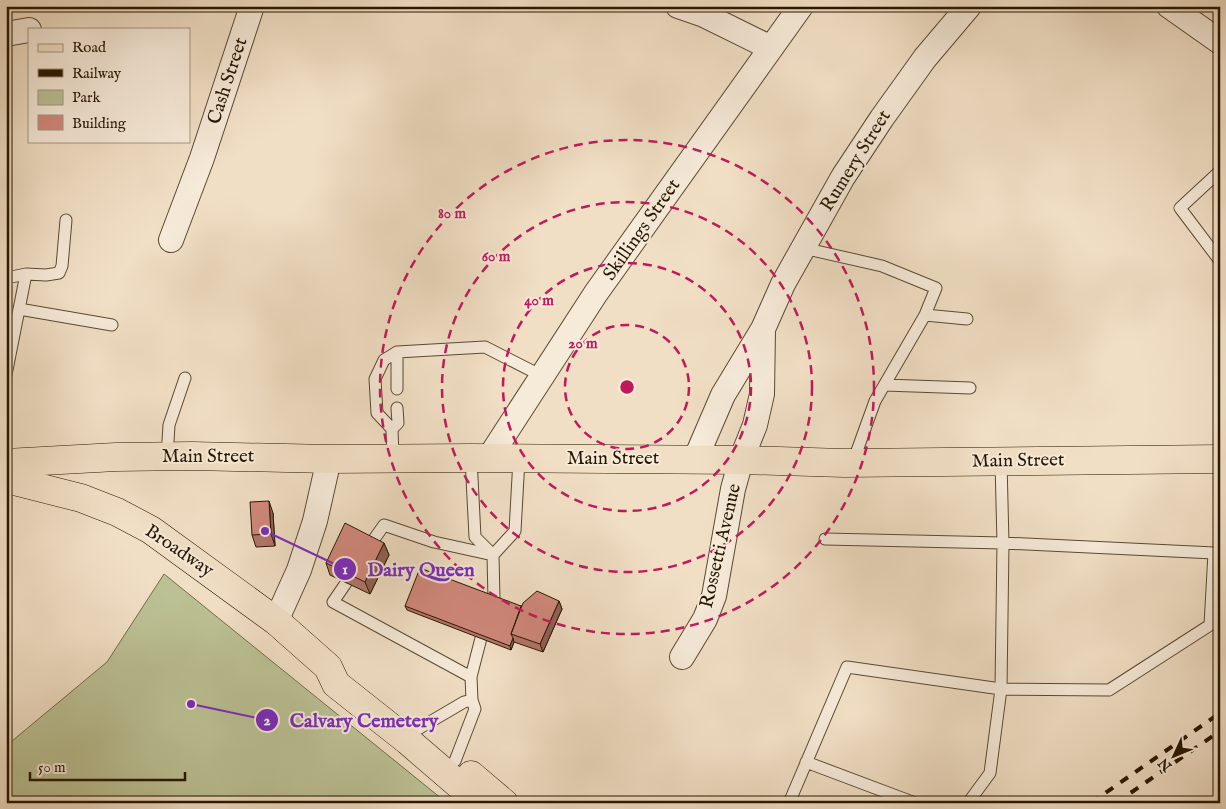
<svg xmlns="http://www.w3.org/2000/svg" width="1226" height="809" viewBox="0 0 1226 809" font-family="'IM FELL English',serif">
<rect width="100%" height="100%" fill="#f1dfc5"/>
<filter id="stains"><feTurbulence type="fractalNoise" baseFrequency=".004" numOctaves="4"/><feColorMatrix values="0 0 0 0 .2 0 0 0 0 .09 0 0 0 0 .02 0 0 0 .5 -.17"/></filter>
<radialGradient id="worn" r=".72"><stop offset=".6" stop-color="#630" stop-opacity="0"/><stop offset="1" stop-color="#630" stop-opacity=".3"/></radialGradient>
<path fill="#bbc194" stroke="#716c4a" d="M 164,574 L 447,803 L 6,803 L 6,746 L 107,662 Z"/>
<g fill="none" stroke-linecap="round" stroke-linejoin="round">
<g stroke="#5a4932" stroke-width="13">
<path id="lane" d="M 1220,171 L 1180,208 L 1220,261
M 803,248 L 882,266 L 936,288 L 925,315 L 875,401 L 853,462
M 26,274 L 46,275 L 59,273 L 62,266 L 66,220
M 6,278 L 26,274 L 6,375
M 19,309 L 112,325
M 925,315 L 967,319
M 397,352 L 397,389
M 885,385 L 970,388
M 392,429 L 398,423 L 397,408
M 167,457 L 169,425 L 185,378
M 471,458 L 475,537 L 493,555 L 515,531 L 519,459
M 393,459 L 392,429 L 377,413 L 375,379 L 384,360 L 397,352 L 485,347 L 542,376
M 370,545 L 384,525 L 434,542 L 493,555 L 494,600
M 346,583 L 333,602 L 471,677
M 472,700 L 471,677 L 481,638
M 418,729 L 464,702 L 472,700 L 475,709 L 455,761
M 806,762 L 915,803
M 789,803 L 847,667 L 1001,689 L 1109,690 L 1210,625 L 1214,553 L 1003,543 L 825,539
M 968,803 L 990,773 L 1001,689 L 1003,543 L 1001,462"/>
</g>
<g stroke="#5a4932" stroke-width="26">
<path id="street" d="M 678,6 L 704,15 L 771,48
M 1169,6 L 1220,42
M 6,34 L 29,30
M 171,240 L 202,158 L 252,6
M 489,458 L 596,293 L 801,6
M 695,460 L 723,395 L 763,329 L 783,284 L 843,177 L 882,118 L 925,58 L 969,6
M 276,621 L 299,570 L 315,521 L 329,459
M 682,657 L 705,619 L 714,596 L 733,489 L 741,460 L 755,425 L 762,394 L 763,330"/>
</g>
<g stroke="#271701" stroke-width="29">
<path id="primary" d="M 6,463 L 116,457 L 192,456 L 329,459 L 471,458 L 741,460 L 844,463 L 1220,459
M 6,479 L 81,498 L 117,512 L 151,530 L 276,621 L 328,667 L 336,684 L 408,741 L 480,803
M 471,775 L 504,803"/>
</g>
<use href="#lane" stroke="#f6ead9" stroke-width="11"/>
<use href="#street" stroke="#f6ead9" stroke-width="24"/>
<use href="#primary" stroke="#f1dfc5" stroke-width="28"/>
<path stroke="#271701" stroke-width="4" stroke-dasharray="9 9" stroke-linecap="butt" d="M 1091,803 L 1220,713
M 1116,803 L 1220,731"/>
</g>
<path fill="#b4756b" stroke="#271701" d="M 273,513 L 275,546 L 256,547 L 252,535 Z
M 384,543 L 389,555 L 370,594 L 330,575 L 326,563 Z
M 559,601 L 562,609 L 543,652 L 514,642 L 511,650 L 407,610 L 405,606 L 521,606 Z"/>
<path fill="#925f57" stroke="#271701" d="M 269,501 L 273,513 L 275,546 L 271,534 Z
M 384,543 L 389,555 L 370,594 L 365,582 Z
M 559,601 L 562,609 L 543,652 L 540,644 Z
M 513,638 L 514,642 L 511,650 L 510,646 Z"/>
<path fill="#d1887c" stroke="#271701" d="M 269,501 L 271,534 L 252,535 L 250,502 Z
M 345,523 L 384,543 L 365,582 L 326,563 Z
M 420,568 L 521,606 L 511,634 L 513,638 L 510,646 L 405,606 Z
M 537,591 L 559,601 L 540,644 L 511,634 L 523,603 Z"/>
<g fill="none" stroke="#c2185b" stroke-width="2.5" stroke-dasharray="9 6">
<circle cx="627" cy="387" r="62"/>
<circle cx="627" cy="387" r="124"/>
<circle cx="627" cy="387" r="185"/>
<circle cx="627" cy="387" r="247"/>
</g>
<g text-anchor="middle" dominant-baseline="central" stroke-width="4" stroke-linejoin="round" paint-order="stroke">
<g font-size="19" fill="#271701" stroke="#f6ead9">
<text transform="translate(228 81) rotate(-72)">Cash Street</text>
<text transform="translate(856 161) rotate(-58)">Rumery Street</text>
<text transform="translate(642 230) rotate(-55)">Skillings Street</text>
<text x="208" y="457">Main Street</text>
<text x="613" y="459">Main Street</text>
<text transform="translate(1018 461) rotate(-1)">Main Street</text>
<text transform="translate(721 546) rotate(-77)">Rossetti Avenue</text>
<text transform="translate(179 551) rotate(34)">Broadway</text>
</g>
</g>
<circle cx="627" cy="387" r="8" fill="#c2185b" stroke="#f6ead9" stroke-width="2.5"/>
<g font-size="15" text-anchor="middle" font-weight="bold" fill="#c2185b" stroke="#f6ead9" stroke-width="4" stroke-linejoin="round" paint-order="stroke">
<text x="452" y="218">80 m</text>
<text x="496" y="261">60 m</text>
<text x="539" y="305">40 m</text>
<text x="583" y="348">20 m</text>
</g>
<path fill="none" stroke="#7b2cbf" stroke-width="2" d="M265 531L345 569M191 704L267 720"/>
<g fill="#7b2cbf" stroke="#f6ead9" stroke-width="2">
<circle cx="265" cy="531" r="5"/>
<circle cx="191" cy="704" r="5"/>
<circle cx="345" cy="569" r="12"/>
<circle cx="267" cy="720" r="12"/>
</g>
<g font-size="15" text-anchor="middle" font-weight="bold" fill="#fff">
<text x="345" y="574">1</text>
<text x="267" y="725">2</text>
</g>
<g font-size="20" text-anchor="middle" font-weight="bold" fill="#7b2cbf" stroke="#f6ead9" stroke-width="4" stroke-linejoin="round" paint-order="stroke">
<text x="421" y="576">Dairy Queen</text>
<text x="364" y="727">Calvary Cemetery</text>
</g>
<rect width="1226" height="809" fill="none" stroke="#f1dfc5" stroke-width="25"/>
<rect x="8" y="8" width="1211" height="794" fill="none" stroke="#271701" stroke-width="2.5"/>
<rect x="12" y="12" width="1201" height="784" fill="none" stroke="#271701"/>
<rect x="28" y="28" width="162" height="115" fill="#f6ead9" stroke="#a39683"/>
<rect x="38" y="44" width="25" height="8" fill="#f1dfc5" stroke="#a39683"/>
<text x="72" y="52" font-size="15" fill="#271701">Road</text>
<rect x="38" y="69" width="25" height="8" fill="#271701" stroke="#a39683"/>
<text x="72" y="78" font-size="15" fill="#271701">Railway</text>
<rect x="38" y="90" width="25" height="15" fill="#bbc194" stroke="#a39683"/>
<text x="72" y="102" font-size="15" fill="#271701">Park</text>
<rect x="38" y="115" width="25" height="15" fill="#d1887c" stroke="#a39683"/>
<text x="72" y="128" font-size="15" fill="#271701">Building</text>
<g transform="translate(1174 756) rotate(226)" stroke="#f6ead9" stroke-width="4" paint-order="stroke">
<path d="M0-4L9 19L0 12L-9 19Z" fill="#271701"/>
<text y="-8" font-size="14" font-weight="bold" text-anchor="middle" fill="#271701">N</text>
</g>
<path d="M30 772v8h155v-8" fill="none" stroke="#271701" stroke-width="2.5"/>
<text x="38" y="772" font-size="15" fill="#271701" stroke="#f6ead9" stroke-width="4" paint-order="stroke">50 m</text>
<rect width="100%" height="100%" filter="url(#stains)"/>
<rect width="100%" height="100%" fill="url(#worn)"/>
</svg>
